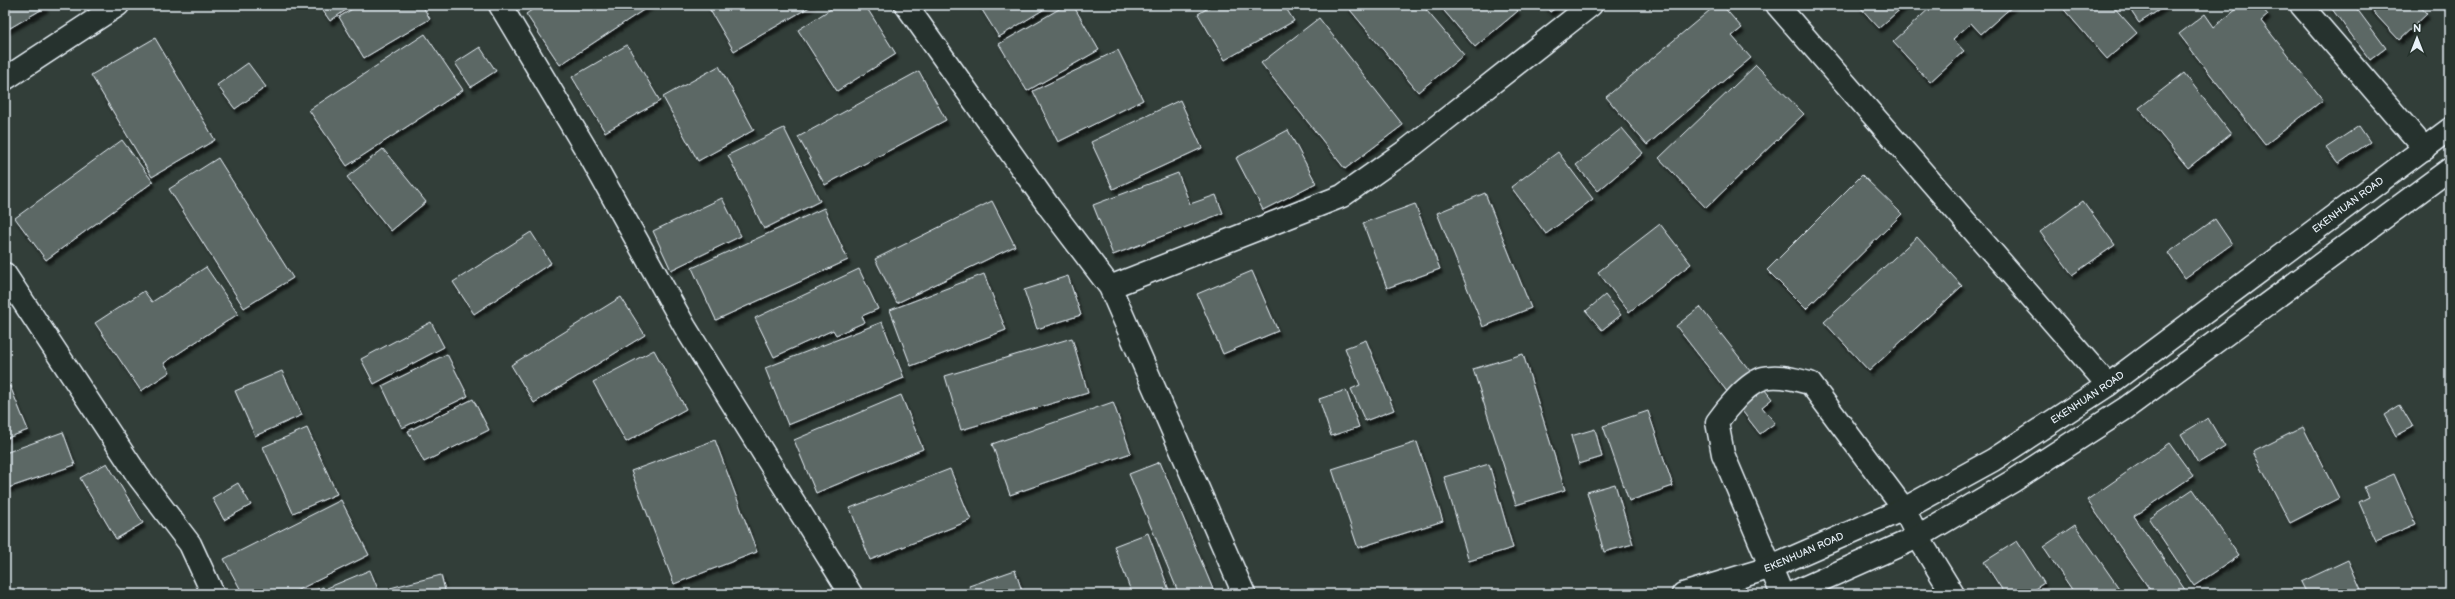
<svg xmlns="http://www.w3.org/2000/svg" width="2455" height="599" viewBox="0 0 2455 599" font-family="'Balsamiq Sans',sans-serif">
<defs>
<filter id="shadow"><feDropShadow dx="2.5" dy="4.5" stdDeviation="1" flood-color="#0009"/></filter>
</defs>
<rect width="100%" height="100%" fill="#323e39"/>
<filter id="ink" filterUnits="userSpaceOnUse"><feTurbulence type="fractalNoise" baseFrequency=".025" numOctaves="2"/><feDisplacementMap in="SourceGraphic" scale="8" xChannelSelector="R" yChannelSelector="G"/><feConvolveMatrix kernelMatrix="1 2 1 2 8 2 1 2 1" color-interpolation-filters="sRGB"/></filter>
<g filter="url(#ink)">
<path fill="#5c6865" stroke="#e8f1f8" filter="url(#shadow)" d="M 5,5 L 44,5 L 46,7 L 5,31 Z
M 319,5 L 353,5 L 330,21 Z
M 359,5 L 422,5 L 430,19 L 364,58 L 339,17 Z
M 539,5 L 651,5 L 560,65 L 526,14 Z
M 707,5 L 813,5 L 734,51 Z
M 837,5 L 865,5 L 896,54 L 837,91 L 798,30 Z
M 979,5 L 1051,5 L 999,37 Z
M 1066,5 L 1073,5 L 1099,50 L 1027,91 L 999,44 Z
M 1213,5 L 1284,5 L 1294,21 L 1225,60 L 1198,14 Z
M 1346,5 L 1422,5 L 1464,55 L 1418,92 Z
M 1439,5 L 1513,5 L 1518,11 L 1475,47 Z
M 1544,5 L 1560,5 L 1550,12 Z
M 1716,5 L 1722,5 L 1742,28 L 1732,36 L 1751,58 L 1647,145 L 1606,97 Z
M 1858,5 L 1905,5 L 1879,28 Z
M 1933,5 L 2014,5 L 1981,34 L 1971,23 L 1953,39 L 1964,51 L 1930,82 L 1893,42 Z
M 2060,5 L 2112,5 L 2137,33 L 2107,59 Z
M 2127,5 L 2167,5 L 2139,23 Z
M 2242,5 L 2260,5 L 2268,15 L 2261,21 L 2323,100 L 2265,145 L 2179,34 L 2205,14 L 2214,27 Z
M 2329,5 L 2354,5 L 2386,48 L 2370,60 Z
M 2367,5 L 2419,5 L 2427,14 L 2399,40 Z
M 1319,18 L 1403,125 L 1345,169 L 1261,63 Z
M 425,34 L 463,90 L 347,166 L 309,110 Z
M 155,38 L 215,140 L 152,177 L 91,75 Z
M 627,45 L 660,101 L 605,132 L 572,77 Z
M 480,47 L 496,71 L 471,87 L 455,63 Z
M 1118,50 L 1143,100 L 1058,142 L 1033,91 Z
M 248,63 L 266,87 L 235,109 L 217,85 Z
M 1756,65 L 1804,114 L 1706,208 L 1659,158 Z
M 719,66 L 754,130 L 698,161 L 663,97 Z
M 919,71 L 946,120 L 825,185 L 798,137 Z
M 2184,73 L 2231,134 L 2188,168 L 2139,108 Z
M 1180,100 L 1202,148 L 1113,189 L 1091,142 Z
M 2359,126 L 2370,142 L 2338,164 L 2326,148 Z
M 784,128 L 820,201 L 764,229 L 728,155 Z
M 1622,128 L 1643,153 L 1598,191 L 1576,165 Z
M 1288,130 L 1316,183 L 1263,210 L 1236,158 Z
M 122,140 L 153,182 L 46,260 L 15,218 Z
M 383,149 L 426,202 L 391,231 L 347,177 Z
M 1558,152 L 1593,199 L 1546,234 L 1511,187 Z
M 218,158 L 293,278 L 244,308 L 169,189 Z
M 1178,173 L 1190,204 L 1216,195 L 1223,213 L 1113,255 L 1093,205 Z
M 1862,175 L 1902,214 L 1806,309 L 1767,270 Z
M 1485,193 L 1531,308 L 1483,327 L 1437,213 Z
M 722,198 L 741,236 L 671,270 L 653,231 Z
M 992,201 L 1015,246 L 897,303 L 875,259 Z
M 2083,201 L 2115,245 L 2072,275 L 2040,232 Z
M 1415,204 L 1440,269 L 1387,288 L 1363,223 Z
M 824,208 L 848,260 L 716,320 L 692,268 Z
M 2215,219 L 2232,244 L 2185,278 L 2168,253 Z
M 1660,224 L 1691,264 L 1629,312 L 1598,272 Z
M 531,232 L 551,263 L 474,314 L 453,282 Z
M 1917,237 L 1962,286 L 1869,371 L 1824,322 Z
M 206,267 L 238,314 L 164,363 L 170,372 L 141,391 L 95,323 L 144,291 L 152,302 Z
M 859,269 L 878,309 L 862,316 L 865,322 L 836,335 L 833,330 L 774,357 L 755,318 Z
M 1252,271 L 1278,331 L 1223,354 L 1197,294 Z
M 984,274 L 1006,330 L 911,366 L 890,310 Z
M 1068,276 L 1081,315 L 1037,329 L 1024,290 Z
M 1605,295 L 1621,315 L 1602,330 L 1586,311 Z
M 621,297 L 645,335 L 534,403 L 511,365 Z
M 1700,307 L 1772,399 L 1762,407 L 1775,423 L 1760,434 L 1676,326 Z
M 431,322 L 444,347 L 374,384 L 361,359 Z
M 882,322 L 904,378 L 788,425 L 765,368 Z
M 1072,338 L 1088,393 L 961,430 L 945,376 Z
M 1366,340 L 1394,410 L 1365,421 L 1351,389 L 1360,385 L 1345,348 Z
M 654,350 L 686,409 L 626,442 L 593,382 Z
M 447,354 L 468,396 L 402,428 L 382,386 Z
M 1523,354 L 1565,490 L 1516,505 L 1473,369 Z
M 282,371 L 302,415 L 255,436 L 235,391 Z
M 10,386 L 28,430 L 5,439 L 5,388 Z
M 1346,390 L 1359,427 L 1331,436 L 1319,399 Z
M 901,395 L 923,449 L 816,493 L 794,440 Z
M 473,399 L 489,430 L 424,462 L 408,431 Z
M 1113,402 L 1131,453 L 1010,495 L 992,444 Z
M 2400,405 L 2413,427 L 2396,436 L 2384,415 Z
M 1648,411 L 1673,486 L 1629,501 L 1603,426 Z
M 2208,418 L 2225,447 L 2198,463 L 2181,434 Z
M 2303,427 L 2339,498 L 2290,523 L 2253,452 Z
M 307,428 L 337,494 L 293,513 L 263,447 Z
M 1595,429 L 1602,457 L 1579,464 L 1571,436 Z
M 63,432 L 75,465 L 5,489 L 5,453 Z
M 715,440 L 757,552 L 674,584 L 631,471 Z
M 1417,442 L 1443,521 L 1358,548 L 1332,469 Z
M 2169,443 L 2193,476 L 2134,516 L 2188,594 L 2153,594 L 2087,500 Z
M 1160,462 L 1215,594 L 1179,594 L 1129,474 Z
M 107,463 L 143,523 L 116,539 L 80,478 Z
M 1489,464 L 1513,548 L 1469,561 L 1444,477 Z
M 950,469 L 971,520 L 870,560 L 850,508 Z
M 2394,474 L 2416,524 L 2376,541 L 2359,502 L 2369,497 L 2364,487 Z
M 238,483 L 251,505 L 224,520 L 212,498 Z
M 1615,484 L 1633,544 L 1604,552 L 1587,492 Z
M 2193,489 L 2239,556 L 2194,586 L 2149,519 Z
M 341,500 L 369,555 L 290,594 L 243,594 L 224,559 Z
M 2075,525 L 2123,594 L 2075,594 L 2043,547 Z
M 1148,533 L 1170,593 L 1168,594 L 1132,594 L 1114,546 Z
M 2017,541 L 2044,583 L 2027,594 L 2005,594 L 1984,562 Z
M 2348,560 L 2363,594 L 2307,594 L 2301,582 Z
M 370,570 L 380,594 L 329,594 L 327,588 Z
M 1015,570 L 1023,594 L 972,594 L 969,586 Z
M 441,575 L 446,594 L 392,594 L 390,588 Z
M 323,587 L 327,594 L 307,594 Z"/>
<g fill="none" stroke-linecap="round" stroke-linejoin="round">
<g stroke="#e8f1f8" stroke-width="25">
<path id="minor" d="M 500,5 L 590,156 L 685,327 L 851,594
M 906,5 L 1050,208 L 1110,287 L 1244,594
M 1777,5 L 2108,385
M 2301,5 L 2425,149
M 5,79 L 118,5
M 5,274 L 138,476 L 190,544 L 213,594
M 1110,287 L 1342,196 L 1407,150 L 1591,5
M 1782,594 L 1723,454 L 1717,422 C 1726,409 1748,382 1764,378 C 1779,374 1796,380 1810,383 L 1904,509 L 1918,537 L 1953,594"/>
</g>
<g stroke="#e8f1f8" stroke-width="25">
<g id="major">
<path id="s1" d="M 1683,594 L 1769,568 L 1904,509 L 1993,460 L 2108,385 L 2450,129"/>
<path d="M 1790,594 L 1918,537 L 2013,481 L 2126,408 L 2450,169"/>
</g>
</g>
<use href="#minor" stroke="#26332d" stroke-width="22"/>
<use href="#major" stroke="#26332d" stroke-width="22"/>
</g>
</g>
<g text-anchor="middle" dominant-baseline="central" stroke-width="3" stroke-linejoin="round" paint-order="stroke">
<g font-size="10" fill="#e8f1f8" stroke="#26332d">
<text stroke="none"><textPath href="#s1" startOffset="776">EKENHUAN ROAD</textPath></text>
<text stroke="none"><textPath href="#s1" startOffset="452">EKENHUAN ROAD</textPath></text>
<text stroke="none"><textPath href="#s1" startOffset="128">EKENHUAN ROAD</textPath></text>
</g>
</g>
<rect width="2455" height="599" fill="none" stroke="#26332d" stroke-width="20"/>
<rect x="10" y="10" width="2435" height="579" fill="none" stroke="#e8f1f8" stroke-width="1.5" filter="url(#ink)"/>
<g transform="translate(2417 38)" stroke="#26332d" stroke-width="3" paint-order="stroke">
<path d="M0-3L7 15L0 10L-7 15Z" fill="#e8f1f8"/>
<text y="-6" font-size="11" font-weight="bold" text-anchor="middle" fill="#e8f1f8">N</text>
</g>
</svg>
